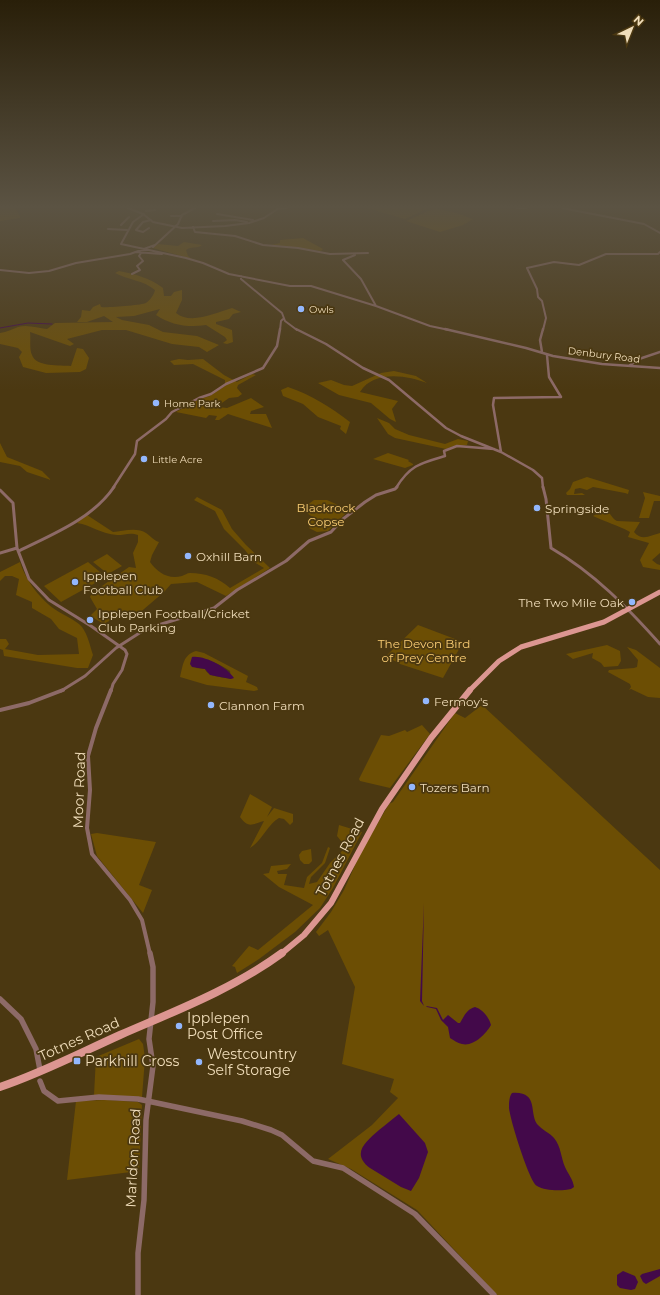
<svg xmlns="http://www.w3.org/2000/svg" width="660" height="1295" viewBox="0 0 660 1295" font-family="Montserrat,sans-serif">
<rect width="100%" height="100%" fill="#4b3811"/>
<path fill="#6c4e04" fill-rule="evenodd" d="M 15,208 L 20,216 L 20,218 L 0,221 L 0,208 Z
M 367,208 L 429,208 L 405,219 Z
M 435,208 L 456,213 L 473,219 L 463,225 L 440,232 L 406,221 Z
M 303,238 L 323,249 L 321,251 L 271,245 L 280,243 L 280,240 Z
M 184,242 L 202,245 C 197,249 191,246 186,250 L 188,256 L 192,259 L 153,248 L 158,244 L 178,246 Z
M 119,271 C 135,274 150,278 163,288 L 164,296 L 171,296 L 174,292 L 182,290 L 182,300 L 176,313 C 191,325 215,313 232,308 L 241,312 L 233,314 L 229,319 L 216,322 L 216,324 L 232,330 L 233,342 L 227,344 L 223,343 L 227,340 L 225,337 L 206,325 C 188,328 171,325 156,315 L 160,309 L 134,316 L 116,317 L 122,320 L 149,325 L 163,332 L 197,336 L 219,345 L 207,352 L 199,347 L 172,344 L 126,330 L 102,330 L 67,339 L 74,344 L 70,346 L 30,332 C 31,339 29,349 32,355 C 36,367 60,365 71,366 L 77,348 L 83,349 L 89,358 L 86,369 L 80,372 L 46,373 L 23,367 L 19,357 L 22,352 L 18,348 L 0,344 L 0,333 C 7,332 12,329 18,327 C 27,324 38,328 47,329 L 55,323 L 113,322 L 104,316 L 87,322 L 77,322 L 81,317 L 82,310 L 90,311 L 93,307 L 100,304 L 101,307 C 107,308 142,305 146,303 C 150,300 154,295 155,290 C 143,280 128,280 115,273 Z
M 179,359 L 188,360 L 203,359 L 224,375 L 237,382 L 252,374 L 256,375 L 238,385 L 237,388 L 242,394 L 238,397 L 229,398 L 219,405 L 218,407 L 227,408 L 251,398 L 264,407 L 251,411 L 250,414 L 266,414 L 272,428 L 228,414 L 219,420 L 215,420 L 217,416 L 209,415 L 206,418 L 176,412 L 200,399 L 210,396 L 225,386 L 225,380 L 193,364 L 174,365 L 170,361 Z
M 394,371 L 416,376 L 427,383 C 407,375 373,370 360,392 L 398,401 L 392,409 L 396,422 L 390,419 L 371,403 L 339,395 L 318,383 L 331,380 L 344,385 L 352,386 L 381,373 Z
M 288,387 C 312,395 330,407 350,422 L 346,434 L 340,429 L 341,426 L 318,417 L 303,404 L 283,396 L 281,390 Z
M 377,418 L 389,423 L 395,429 L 409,435 L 445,444 L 458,439 L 468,441 L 467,445 L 453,446 L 446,449 L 395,438 L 388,434 Z
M 0,443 L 7,457 L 42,471 L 51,480 L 27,472 L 20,466 L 0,462 Z
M 388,453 L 409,460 L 408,461 L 413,464 L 413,465 L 405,468 L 373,459 Z
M 587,477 L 629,490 L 628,494 L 625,493 L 593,487 L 587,490 L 580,488 L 575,489 L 574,494 L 582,493 L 585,495 L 567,495 L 566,493 L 570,489 L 573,482 Z
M 643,492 L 660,496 L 660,501 L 654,501 L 649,518 L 639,518 L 645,498 Z
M 197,497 L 222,510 L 232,529 L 246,545 L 270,568 L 226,596 L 197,582 L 171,584 L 164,592 L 137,615 L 134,613 L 127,617 L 116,617 L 104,624 L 90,616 L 97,609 L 90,597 L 92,593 L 129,567 L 136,568 L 133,553 L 138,542 L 138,535 C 130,532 125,535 117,535 C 101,534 91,525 77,523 L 87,515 L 113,532 C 122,531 138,527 146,533 C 151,536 153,540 159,542 L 152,555 L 150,562 C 157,572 168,580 182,576 C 185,575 187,573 190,573 C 205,573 219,578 230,588 L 264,568 L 254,562 L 245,550 L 224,529 L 215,511 L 194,500 Z
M 314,500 L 327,500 L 349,510 L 328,531 L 317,532 L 309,528 L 312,525 L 308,522 L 314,518 L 304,511 L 306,506 Z
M 606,511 C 612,514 612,519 617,521 L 640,522 L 634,532 C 642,542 651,535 660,533 L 660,553 L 652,560 L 657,564 L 660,565 L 660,570 L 643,567 L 640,560 L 649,543 L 628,537 L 630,532 C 618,525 605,522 593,516 L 598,513 Z
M 107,554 L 122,566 L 108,574 L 93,562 Z
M 20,562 C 26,581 41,601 59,612 C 66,616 77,621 82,627 C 88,635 90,646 93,655 L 88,668 L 77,668 L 4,656 L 3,650 L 0,649 L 0,639 L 6,639 L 9,644 L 5,649 L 38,655 L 79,654 L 77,638 L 59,629 L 51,619 L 32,608 L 32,602 L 16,595 L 19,579 L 12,576 L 5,576 L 0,581 L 0,572 Z
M 88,562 L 106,577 L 61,602 L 44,586 Z
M 418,625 L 463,642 L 443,678 L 400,664 L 386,656 Z
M 607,645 L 620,651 L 621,661 L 618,666 L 604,667 L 601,663 L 592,658 L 593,653 L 573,659 L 566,654 Z
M 627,647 L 636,650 L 660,668 L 660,698 L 648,697 L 631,689 L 629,690 L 631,687 L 630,684 L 608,672 L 609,670 L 634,668 L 637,667 L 638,660 Z
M 196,651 L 204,653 L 248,676 L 246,682 L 257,687 L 258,690 L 254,691 L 207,685 L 180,677 C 183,665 183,655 196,651 ZM 192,657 C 205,659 219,663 230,671 L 231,679 C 222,677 208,677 205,669 L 196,668 Z
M 482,705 L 660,870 L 660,1295 L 497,1295 L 417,1210 L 351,1169 L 328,1159 L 372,1125 L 398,1098 L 390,1092 L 394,1079 L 342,1064 L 355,987 L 328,930 L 319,936 L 316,932 L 331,912 L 344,890 L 361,852 L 389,804 L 393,802 L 455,713 L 465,718 Z
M 422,725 L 430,734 L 390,788 L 360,781 L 359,779 L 381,735 L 389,736 L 405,730 L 407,732 Z
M 250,794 L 272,807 L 267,817 L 274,808 L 293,814 L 293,822 L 290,825 L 284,819 L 279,818 C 267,825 262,841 250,848 L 264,821 C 252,824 249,829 240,817 Z
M 339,825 L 362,832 L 333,888 L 320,908 L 295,932 L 259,959 L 237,973 L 235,967 L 232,966 L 249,946 L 258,950 L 313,905 L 279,887 L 263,874 L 269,873 L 271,866 L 291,864 L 287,869 L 277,871 L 278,874 L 287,874 L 284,885 L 304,888 L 307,877 L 322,863 L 328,847 L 330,848 L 325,863 L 311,877 L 309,884 L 317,882 L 330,863 L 343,850 L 345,846 L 337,836 Z
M 97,833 L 156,842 L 139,885 L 152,890 L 143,913 L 97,856 L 91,834 Z
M 311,849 L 312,861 L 309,864 L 304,864 L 300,860 L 299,855 L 302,851 Z
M 139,1039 L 143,1044 L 145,1058 L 142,1097 L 94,1095 L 96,1057 Z
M 107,1100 L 138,1102 L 142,1105 L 139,1171 L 67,1180 L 76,1101 Z"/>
<path fill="#43094a" d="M 192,657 C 204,655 227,667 234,678 L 231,679 L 210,675 L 205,669 L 192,667 L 190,664 Z
M 424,903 L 422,1001 L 424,1006 L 420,1001 Z
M 426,1006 L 437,1008 L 443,1020 L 448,1015 L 458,1023 L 460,1023 C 464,1016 467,1009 475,1007 C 482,1009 489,1017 491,1025 C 486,1034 473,1047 462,1044 C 457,1043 454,1040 450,1038 L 448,1027 L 441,1020 L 436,1009 L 427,1007 Z
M 512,1093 C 539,1091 529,1113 537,1124 C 542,1130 550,1133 554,1138 C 561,1146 561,1158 565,1167 C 568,1174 573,1179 574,1187 L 571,1189 C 562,1191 545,1191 537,1186 C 529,1181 510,1119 509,1108 C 509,1103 509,1097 512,1093 Z
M 399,1114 L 425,1143 L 428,1152 L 419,1178 L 411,1191 L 401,1187 L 370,1168 C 350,1153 367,1141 379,1130 C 386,1125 392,1119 399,1114 Z
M 660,1269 L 660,1276 L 646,1284 L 643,1282 L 640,1276 L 642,1274 Z
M 623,1271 L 635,1276 L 638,1282 L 635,1289 L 631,1290 L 620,1288 L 617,1285 L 617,1275 Z"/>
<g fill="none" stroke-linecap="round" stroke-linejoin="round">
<path stroke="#43094a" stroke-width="1" d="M 0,328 L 28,323 L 52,324"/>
<path stroke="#8d6a67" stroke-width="2" d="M 128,208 L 143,214 L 153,222 L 182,228 L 225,226 L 249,223 L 264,218 L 279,208
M 517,208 L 526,208
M 562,208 L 644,224 L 660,233
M 278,209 L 287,208
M 146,211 L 155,210
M 144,214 L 133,222 L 121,244 L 186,258 L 203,263 L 229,274 L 290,286 L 311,286 L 376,306 L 430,326 L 449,330
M 217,214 L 253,220
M 171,216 L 182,216
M 213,221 L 235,220 L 247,222
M 121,225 L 129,217
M 193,227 L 195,232 L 235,236 L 263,245 L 298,248 L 330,254 L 368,253
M 149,228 L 143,232 L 136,230 L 143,222 L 151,220
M 108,229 L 127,230
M 153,247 L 178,224 L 182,215 L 195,208
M 135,252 L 162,254
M 355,255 L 343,260 L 361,279 L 376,306
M 0,270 L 29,273 L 49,271 L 76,263 L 130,254 L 155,245
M 132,274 L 140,270 L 137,266 L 143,261 L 139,256 L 141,253
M 241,276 L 241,279 L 282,313 L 285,321 L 297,330
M 280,330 L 281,321 L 283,319
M 543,330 L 546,318 L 542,301 L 538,297 L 537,289 L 527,268 L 554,262 L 579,265 L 606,254 L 658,254 L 660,252"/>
<path stroke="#8d6a67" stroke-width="2.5" d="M 296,329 L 326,344 L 363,368 L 389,380 L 446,428 L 461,436 L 501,452 L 533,470 L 542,478 L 543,488
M 445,329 L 526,348 L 553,356 L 602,364 L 660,368
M 542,352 L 540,340 L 543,329
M 629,366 L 639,359 L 660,352
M 501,452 L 493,405 L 494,398 L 561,397 L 549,377 L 547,355
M 113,488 L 135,454 L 137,441 L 166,419 L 172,412 L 199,398 L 211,394 L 226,384 L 263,368 L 277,346 L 280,329
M 396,488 C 410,465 421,463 445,456 L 444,451 L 457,446 L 494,449"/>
<path stroke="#8d6a67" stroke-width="3" d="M 543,487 L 546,499 L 551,548 C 594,573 627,607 660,644
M 0,490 L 13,503 L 17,548 L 29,579 L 49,600 L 91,626 L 125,650 L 127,654 L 122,670 L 113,684 L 111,691
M 19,551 C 53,534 92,519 114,487
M 0,553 L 17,548
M 61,691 L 85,676 L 116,648 L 141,632 L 155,626 L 214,608 L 237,590 L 286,561 L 309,541 L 331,532 L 343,519 L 365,502 L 376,495 L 395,489 L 397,487"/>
<path stroke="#8d6a67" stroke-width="4" d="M 111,690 L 96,728 L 88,756 L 90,790 L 87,828 L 92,854 L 130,900 L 142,920 L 150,954
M 0,710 L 29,703 L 63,690"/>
<path stroke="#8d6a67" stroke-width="5.5" d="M 0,999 L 21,1019 L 36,1049 L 40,1070
M 40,1081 L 44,1091 L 58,1101 L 99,1097 L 138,1099 L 242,1121 L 271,1130 L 282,1135 L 313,1161 L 343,1168 L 415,1214 L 494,1295
M 138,1295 L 138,1253 L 144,1200 L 146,1120 L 153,1066 L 149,1039 L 153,1002 L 153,967 L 150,953"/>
<path stroke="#dc9691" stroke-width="5" d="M 469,691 L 499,661 L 521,647 L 604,622 L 660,592"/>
<path stroke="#dc9691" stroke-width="6" d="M 281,954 L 304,935 L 331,903 L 382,809 L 431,738 L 470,690"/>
<path stroke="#dc9691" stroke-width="8" d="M 0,1087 C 42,1073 80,1053 120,1035 C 175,1011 233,989 282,953"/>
</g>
<linearGradient id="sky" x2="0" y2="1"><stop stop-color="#291f09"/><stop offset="0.53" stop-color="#5b5343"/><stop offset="1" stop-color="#5b5343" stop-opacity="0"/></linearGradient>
<rect width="660" height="390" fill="url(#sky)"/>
<g fill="#93b7fd" stroke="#4b3811" stroke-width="1.5">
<circle cx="301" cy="309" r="4"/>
<circle cx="156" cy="403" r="4"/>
<circle cx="144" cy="459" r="4"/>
<circle cx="537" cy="508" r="4"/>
<circle cx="188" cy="556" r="4"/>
<circle cx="75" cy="582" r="4"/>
<circle cx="632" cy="602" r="4"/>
<circle cx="90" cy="620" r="4"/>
<circle cx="426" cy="701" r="4"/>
<circle cx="211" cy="705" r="4"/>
<circle cx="412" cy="787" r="4"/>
<circle cx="179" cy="1026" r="4"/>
<rect x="73" y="1057" width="8" height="8" rx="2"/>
<circle cx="199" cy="1062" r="4"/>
</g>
<g text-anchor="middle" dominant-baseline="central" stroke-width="3.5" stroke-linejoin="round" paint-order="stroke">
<g font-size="10" fill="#f0ddba" stroke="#4b3811" text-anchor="start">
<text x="309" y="309">Owls</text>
<text x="164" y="403">Home Park</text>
<text x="152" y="459">Little Acre</text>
</g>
<g font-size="10" fill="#f0ddba" stroke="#4b3811">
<text transform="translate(604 355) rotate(7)">Denbury Road</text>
</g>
<g font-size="12" fill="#facd74" stroke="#4b3811">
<text x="326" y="507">Blackrock<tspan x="326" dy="14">Copse</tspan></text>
<text x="424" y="643">The Devon Bird<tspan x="424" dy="14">of Prey Centre</tspan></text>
</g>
<g font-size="12" fill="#f0ddba" stroke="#4b3811" text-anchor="start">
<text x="545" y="508">Springside</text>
<text x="196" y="556">Oxhill Barn</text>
<text x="83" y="575">Ipplepen<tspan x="83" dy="14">Football Club</tspan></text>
<text x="624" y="602" text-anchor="end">The Two Mile Oak</text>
<text x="98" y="613">Ipplepen Football/Cricket<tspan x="98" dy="14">Club Parking</tspan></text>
<text x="434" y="701">Fermoy's</text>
<text x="219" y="705">Clannon Farm</text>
<text x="420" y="787">Tozers Barn</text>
</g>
<g font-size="14" fill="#f0ddba" stroke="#4b3811">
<text transform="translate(79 790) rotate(-88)">Moor Road</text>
<text transform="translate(340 857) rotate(-62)">Totnes Road</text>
<text transform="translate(79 1039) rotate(-24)">Totnes Road</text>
<text transform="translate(133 1158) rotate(-87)">Marldon Road</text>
</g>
<g font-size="14" fill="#f0ddba" stroke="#4b3811" text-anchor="start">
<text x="187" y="1018">Ipplepen<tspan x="187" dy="16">Post Office</tspan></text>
<text x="207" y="1054">Westcountry<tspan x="207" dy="16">Self Storage</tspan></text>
<text x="85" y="1061">Parkhill Cross</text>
</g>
</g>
<g transform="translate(632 28) rotate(43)" stroke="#4b3811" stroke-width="3" paint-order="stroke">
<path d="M0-3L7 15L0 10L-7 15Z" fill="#f0ddba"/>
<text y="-6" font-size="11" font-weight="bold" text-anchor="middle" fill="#f0ddba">N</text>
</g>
</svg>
